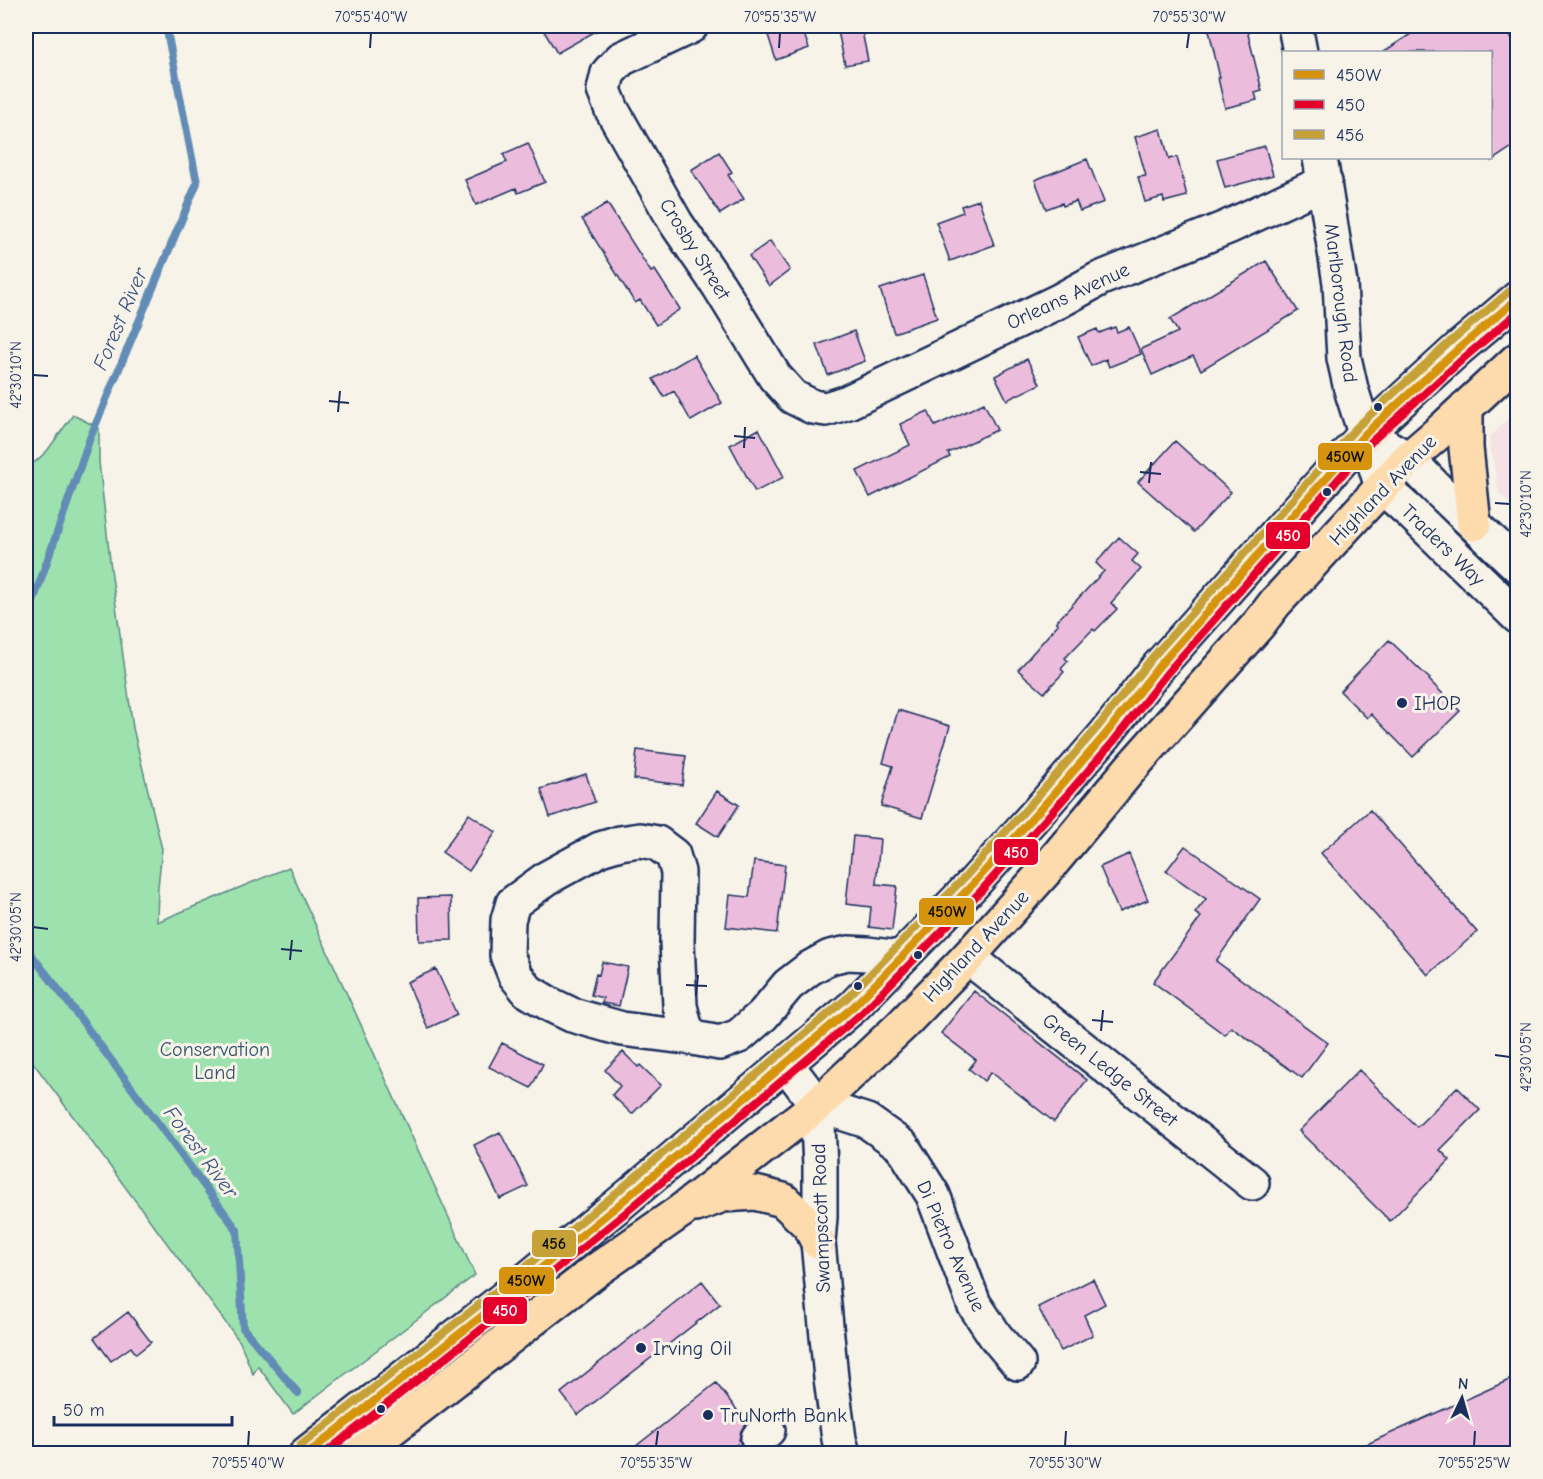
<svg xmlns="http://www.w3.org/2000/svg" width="1543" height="1479" viewBox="0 0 1543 1479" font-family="'Comic Neue',sans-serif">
<rect width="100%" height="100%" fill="#f7f3e8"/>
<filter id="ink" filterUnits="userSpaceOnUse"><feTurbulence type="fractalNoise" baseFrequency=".0167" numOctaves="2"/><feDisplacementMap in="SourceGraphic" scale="12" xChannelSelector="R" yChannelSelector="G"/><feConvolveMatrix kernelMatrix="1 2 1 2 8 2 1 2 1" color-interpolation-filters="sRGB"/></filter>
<g filter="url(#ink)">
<path fill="#f4e2e5" d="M 1517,410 L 1517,512 L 1499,493 L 1489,438 Z"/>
<path fill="#9de2ae" stroke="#5c8886" stroke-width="1.5" d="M 73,415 L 99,428 L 99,462 L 111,569 L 133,728 L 162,849 L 158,887 L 157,922 L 289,867 L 475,1275 L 293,1414 L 258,1366 L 253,1374 L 240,1342 L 26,1053 L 26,464 L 35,462 L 47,451 Z"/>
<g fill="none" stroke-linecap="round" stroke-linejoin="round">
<path stroke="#628cb6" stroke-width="8" d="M 26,622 L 90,438 L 197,183 L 166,26
M 26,948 L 65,998 L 237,1230 L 243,1328 L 298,1393"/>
</g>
<path fill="#ecbcdd" stroke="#1b2f5e" stroke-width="1.5" d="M 541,26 L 605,26 L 557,53 Z
M 786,26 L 801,26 L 809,48 L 776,60 L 767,32 Z
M 837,26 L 861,26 L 868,61 L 845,65 Z
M 1208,26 L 1246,26 L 1262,91 L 1255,93 L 1257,100 L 1225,108 L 1218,78 L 1220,78 Z
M 1423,26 L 1503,26 L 1518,48 L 1518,143 L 1491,161 L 1491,52 L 1383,52 Z
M 1161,129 L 1169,159 L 1177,157 L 1187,196 L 1164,202 L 1163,197 L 1145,202 L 1138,177 L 1146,176 L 1135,137 Z
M 528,143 L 545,182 L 518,193 L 516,188 L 476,205 L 465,180 L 507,162 L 503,154 Z
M 1265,146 L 1273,175 L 1225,188 L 1217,159 Z
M 719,152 L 732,172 L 728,175 L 744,199 L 720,214 L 691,170 Z
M 1087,159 L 1104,202 L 1080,211 L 1076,201 L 1063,206 L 1062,203 L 1046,209 L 1035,180 Z
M 979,200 L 994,245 L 950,261 L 936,222 L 963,212 L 961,206 Z
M 607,203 L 651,272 L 655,270 L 680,309 L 656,325 L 640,300 L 635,303 L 582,219 Z
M 770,241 L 790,270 L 769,286 L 749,256 Z
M 1266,261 L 1298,311 L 1201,370 L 1193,356 L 1152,375 L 1141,349 L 1178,332 L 1170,319 Z
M 923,275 L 937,318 L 894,333 L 880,289 Z
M 1115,327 L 1117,332 L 1129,327 L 1141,354 L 1109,367 L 1106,359 L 1091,366 L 1078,337 L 1097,329 L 1099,333 Z
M 854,331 L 865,361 L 828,375 L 817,345 Z
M 694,355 L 722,403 L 691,421 L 674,391 L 664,397 L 653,379 Z
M 1027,359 L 1040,384 L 1007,400 L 995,376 Z
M 984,403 L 997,430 L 948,453 L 950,457 L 870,497 L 857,471 L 910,445 L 900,424 L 928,411 L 935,426 Z
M 759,429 L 784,477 L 755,492 L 730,445 Z
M 1175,441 L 1231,492 L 1194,532 L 1138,482 Z
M 1119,537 L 1138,554 L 1132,561 L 1141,569 L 1111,603 L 1117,609 L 1095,631 L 1093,629 L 1065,658 L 1068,661 L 1061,669 L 1064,672 L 1044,693 L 1018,670 L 1058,624 L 1056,622 L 1104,571 L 1096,563 Z
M 1389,640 L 1430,679 L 1429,680 L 1460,711 L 1413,757 L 1371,714 L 1367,718 L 1340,691 Z
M 898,710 L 950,726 L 922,818 L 881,806 L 893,766 L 883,763 Z
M 637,750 L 686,756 L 682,785 L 634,779 Z
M 586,774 L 595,802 L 550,817 L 541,789 Z
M 717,791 L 739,805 L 718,837 L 696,823 Z
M 1370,810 L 1477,932 L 1428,975 L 1321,853 Z
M 469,814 L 496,832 L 469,871 L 442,852 Z
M 853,836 L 880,839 L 876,884 L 897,886 L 892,930 L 869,927 L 871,907 L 846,904 Z
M 1185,846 L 1260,899 L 1216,961 L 1328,1043 L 1302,1078 L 1231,1027 L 1225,1035 L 1153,982 L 1201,917 L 1195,913 L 1206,899 L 1166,871 Z
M 1129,854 L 1148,900 L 1119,912 L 1100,867 Z
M 754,861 L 785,865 L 777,933 L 726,927 L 730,895 L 749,897 Z
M 451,897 L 452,940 L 419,941 L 418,898 Z
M 602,962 L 628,967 L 619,1006 L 602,1003 L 603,998 L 591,995 L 596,974 L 599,975 Z
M 436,969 L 457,1015 L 428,1028 L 407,982 Z
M 974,991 L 1087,1080 L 1054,1122 L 991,1072 L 984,1081 L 969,1069 L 976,1060 L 941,1033 Z
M 502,1043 L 543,1064 L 531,1088 L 489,1067 Z
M 623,1052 L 638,1067 L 640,1065 L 661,1085 L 632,1114 L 612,1095 L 620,1086 L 605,1070 Z
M 1359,1070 L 1417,1127 L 1457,1087 L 1480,1110 L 1440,1150 L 1450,1160 L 1390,1221 L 1299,1131 Z
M 500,1132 L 528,1186 L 500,1199 L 474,1145 Z
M 1093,1279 L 1105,1304 L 1084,1315 L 1093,1335 L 1061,1351 L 1038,1307 Z
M 702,1281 L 720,1304 L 578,1415 L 561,1393 Z
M 128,1312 L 151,1342 L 136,1354 L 131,1347 L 111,1361 L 94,1338 Z
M 1518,1376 L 1518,1454 L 1345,1454 Z
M 716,1383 L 747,1423 L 741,1431 L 739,1440 L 743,1449 L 748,1454 L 744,1454 L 737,1444 L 725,1454 L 626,1454 Z"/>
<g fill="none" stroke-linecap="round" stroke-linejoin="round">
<g stroke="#1b2f5e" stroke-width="38">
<path id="minor" d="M 691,26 L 621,59 L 608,73 L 604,90 L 612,110 L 676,223 L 719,286 L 775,377 L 793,397 L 813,407 L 826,409 L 848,402 L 1059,301 L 1099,279 L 1228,227 L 1325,182
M 1295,26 L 1300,52
M 1320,158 L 1340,283 L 1344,358 L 1351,389 L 1382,487 L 1409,511 L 1518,617
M 1384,445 L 1408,459 L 1437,489 L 1518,566
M 968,957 L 1252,1183
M 693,1038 L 622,1029 L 572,1015 L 551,1005 L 528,991 L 515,975 L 507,955 L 508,920 L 513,903 L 547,878 L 600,849 L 620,843 L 640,840 L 657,843 L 673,855 L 678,872 L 677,942 L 680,1006 L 685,1026 L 693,1038 L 720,1043 L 739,1036 L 763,1015 L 788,985 L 810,968 L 830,957 L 848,953 L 867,954 L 900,958
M 786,1064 L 817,1105 L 820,1166 L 820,1217 L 818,1242 L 831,1378 L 839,1439 L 843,1454
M 817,1105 L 867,1121 L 902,1146 L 933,1195 L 974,1304 L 996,1337 L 1018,1363
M 758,1438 L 768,1430"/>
</g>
<g stroke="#1b2f5e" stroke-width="38">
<path id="major" d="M 1466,407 L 1466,448 L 1474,524
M 696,1205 L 723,1195 L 755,1193 L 783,1200 L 809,1225 L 818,1242
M 306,1454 L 496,1305 L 617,1206 L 854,1006 L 973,884 L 1045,804 L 1105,735 L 1159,666 L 1365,434 L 1458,349 L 1518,298
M 359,1454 L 598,1269 L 681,1211 L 817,1105 L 901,1026 L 968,957 L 1046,870 L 1130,769 L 1259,624 L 1275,603 L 1408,459 L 1445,427 L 1518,359"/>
</g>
<use href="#minor" stroke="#f7f3e8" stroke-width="33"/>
<use href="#major" stroke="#fedbac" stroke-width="33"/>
<g stroke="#f7f3e8" stroke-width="12">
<path id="bus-1" d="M 307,1454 L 496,1305 L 617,1206 L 854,1006 L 973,884 L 1045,804 L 1105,735 L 1159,666 L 1365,434 L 1458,349 L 1518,298"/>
</g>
<g stroke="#f7f3e8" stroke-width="12">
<path id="bus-2" d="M 324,1454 L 502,1313 L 624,1214 L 862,1013 L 981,891 L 1053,811 L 1113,742 L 1167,673 L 1372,441 L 1465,357 L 1518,312"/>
</g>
<g stroke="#f7f3e8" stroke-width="12">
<path id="bus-3" d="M 300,1446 L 489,1297 L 610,1198 L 847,998 L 965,877 L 1037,797 L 1097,728 L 1151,659 L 1357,427 L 1451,341 L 1511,290"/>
</g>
<use href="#bus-1" stroke="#d6940e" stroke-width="8"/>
<use href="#bus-2" stroke="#e4002b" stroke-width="8"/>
<use href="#bus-3" stroke="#c6a138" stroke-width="8"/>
</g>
</g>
<path fill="none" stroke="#1b2f5e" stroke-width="2" d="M 370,48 L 371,33M 779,48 L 780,33M 1187,48 L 1189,33M 33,375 L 48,376M 329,401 L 349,403M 338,412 L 340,391M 734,436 L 755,438M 744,448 L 745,427M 1140,472 L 1161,474M 1149,483 L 1151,462M 1495,503 L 1510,504M 33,927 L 48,929M 281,949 L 302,951M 290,960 L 292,940M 686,985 L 707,986M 696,996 L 698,975M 1092,1020 L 1113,1022M 1101,1031 L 1103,1010M 1495,1055 L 1510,1057M 248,1446 L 249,1431M 656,1446 L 658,1431M 1065,1446 L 1066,1431M 1474,1446 L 1475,1431"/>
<g fill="#1b2f5e" stroke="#f7f3e8" stroke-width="2">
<circle cx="1378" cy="407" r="5"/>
<circle cx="1327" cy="492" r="5"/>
<circle cx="1402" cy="703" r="6"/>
<circle cx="918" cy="955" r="5"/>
<circle cx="858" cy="986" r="5"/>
<circle cx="641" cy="1348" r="6"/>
<circle cx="381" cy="1409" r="5"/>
<circle cx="708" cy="1415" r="6"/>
</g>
<g text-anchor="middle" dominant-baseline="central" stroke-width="6" stroke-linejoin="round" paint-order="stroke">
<g font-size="20" fill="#1b2f5e" stroke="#f7f3e8">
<text transform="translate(695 249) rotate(58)">Crosby Street</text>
<text transform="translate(1068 296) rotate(-25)">Orleans Avenue</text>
<text transform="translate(1341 303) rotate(83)">Marlborough Road</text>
<text transform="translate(1383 490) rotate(-46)">Highland Avenue</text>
<text transform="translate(1443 545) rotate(44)">Traders Way</text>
<text transform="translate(976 946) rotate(-47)">Highland Avenue</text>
<text transform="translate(1110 1070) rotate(39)">Green Ledge Street</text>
<text transform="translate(821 1218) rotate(-92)">Swampscott Road</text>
<text transform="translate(951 1246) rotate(66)">Di Pietro Avenue</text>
</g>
<g font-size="20" fill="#1b2f5e" stroke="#f7f3e8" text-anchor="start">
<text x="1414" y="703">IHOP</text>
<text x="653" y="1348">Irving Oil</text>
<text x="720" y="1415">TruNorth Bank</text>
</g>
<g font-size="20" fill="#35536e" stroke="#f7f3e8">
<text x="215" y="1049">Conservation<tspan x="215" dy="23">Land</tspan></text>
</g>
<g font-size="21" font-style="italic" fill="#395683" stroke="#f7f3e8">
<text transform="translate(120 319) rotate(-67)">Forest River</text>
<text transform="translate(201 1152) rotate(53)">Forest River</text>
</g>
</g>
<g stroke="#f7f3e8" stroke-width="2">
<rect x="1317" y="442" width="56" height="29" rx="6" fill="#d6940e"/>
<rect x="1265" y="521" width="46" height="29" rx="6" fill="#e4002b"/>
<rect x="993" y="838" width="46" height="28" rx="6" fill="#e4002b"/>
<rect x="918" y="897" width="57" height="29" rx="6" fill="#d6940e"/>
<rect x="531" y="1229" width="46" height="29" rx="6" fill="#c6a138"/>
<rect x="498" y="1266" width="57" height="29" rx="6" fill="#d6940e"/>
<rect x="482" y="1296" width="46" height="29" rx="6" fill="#e4002b"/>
</g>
<g font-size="16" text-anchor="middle" font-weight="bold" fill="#fff">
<text x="1288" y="541">450</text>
<text x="1016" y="858">450</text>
<text x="505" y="1316">450</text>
</g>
<g font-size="16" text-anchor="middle" font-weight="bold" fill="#111">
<text x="1345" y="462">450W</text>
<text x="947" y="917">450W</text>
<text x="554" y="1249">456</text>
<text x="526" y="1286">450W</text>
</g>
<rect width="1543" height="1479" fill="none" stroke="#f7f3e8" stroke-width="66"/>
<rect x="1282" y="51" width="210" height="108" fill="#f7f3e8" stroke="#9fa5b1" stroke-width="1.5"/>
<rect x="1294" y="70" width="30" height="9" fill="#d6940e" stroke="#9fa5b1" stroke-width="1.5"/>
<text x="1336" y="81" font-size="18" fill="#1b2f5e">450W</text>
<rect x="1294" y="100" width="30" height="9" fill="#e4002b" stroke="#9fa5b1" stroke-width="1.5"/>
<text x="1336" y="111" font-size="18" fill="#1b2f5e">450</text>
<rect x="1294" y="130" width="30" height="9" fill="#c6a138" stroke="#9fa5b1" stroke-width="1.5"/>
<text x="1336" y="141" font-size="18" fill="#1b2f5e">456</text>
<g transform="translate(1462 1398) rotate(5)" stroke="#f7f3e8" stroke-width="4.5" paint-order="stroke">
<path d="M0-4.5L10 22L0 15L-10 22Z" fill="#1b2f5e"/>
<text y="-9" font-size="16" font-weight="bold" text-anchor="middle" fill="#1b2f5e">N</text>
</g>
<path d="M54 1416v9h178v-9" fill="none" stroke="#1b2f5e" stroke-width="3"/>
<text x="63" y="1416" font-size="18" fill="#1b2f5e" stroke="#f7f3e8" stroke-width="4.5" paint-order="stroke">50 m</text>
<rect x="33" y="33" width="1477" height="1413" fill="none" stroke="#1b2f5e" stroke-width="2"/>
<g font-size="15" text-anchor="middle" fill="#1b2f5e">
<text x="371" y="22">70°55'40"W</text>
<text x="780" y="22">70°55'35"W</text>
<text x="1189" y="22">70°55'30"W</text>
<text transform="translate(16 375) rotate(-90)" y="5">42°30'10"N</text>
<text transform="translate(1526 504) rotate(-90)" y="5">42°30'10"N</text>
<text transform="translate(16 927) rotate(-90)" y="5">42°30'05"N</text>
<text transform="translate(1526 1057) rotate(-90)" y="5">42°30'05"N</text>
<text x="248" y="1468">70°55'40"W</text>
<text x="656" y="1468">70°55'35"W</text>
<text x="1065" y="1468">70°55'30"W</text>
<text x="1474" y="1468">70°55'25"W</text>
</g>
</svg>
